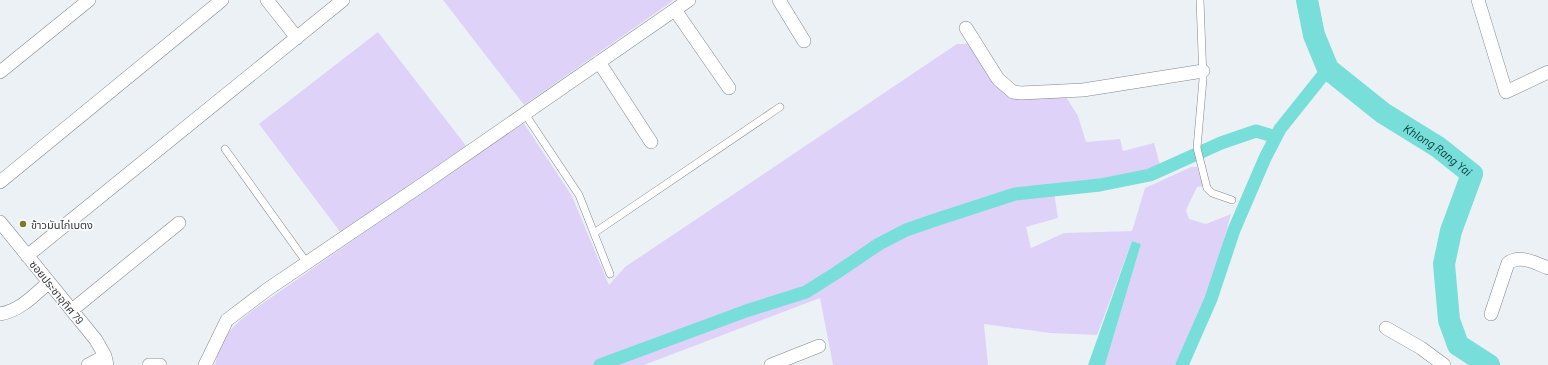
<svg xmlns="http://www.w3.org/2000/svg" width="1548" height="365" viewBox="0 0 1548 365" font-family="Barlow,'Noto Sans Thai',sans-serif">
<rect width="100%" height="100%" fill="#ecf1f6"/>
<path fill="#dfd2f9" d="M 443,0 L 674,0 L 524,105 Z
M 378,32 L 467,147 L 341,233 L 259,124 Z
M 957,44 L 969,44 L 1011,94 L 1066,97 L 1078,116 L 1086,142 L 1120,139 L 1123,151 L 1154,143 L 1162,172 L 1134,182 L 1054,192 L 1058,218 L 1026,227 L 1031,248 L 1064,233 L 1132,231 L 1145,188 L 1191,167 L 1197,167 L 1203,186 L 1197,187 L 1186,210 L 1189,219 L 1206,224 L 1231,214 L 1207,301 L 1193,325 L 1177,365 L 1105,365 L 1141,244 L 1132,241 L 1097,335 L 1050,333 L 984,324 L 988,365 L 833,365 L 820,298 L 644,365 L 215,365 C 221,336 233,325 256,308 L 523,122 L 572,196 L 609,285 L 625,267 Z"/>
<path fill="#77ded9" d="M 1132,241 L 1141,244 L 1105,365 L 1088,365 Z"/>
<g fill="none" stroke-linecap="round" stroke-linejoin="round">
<path stroke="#77ded9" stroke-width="13" d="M 600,365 L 746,311 L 806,292 L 836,273 L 879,244 L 906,230 L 935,220 L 1015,194 L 1100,185 L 1150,175 L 1221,143 L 1256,131 L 1276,137
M 1182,365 L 1211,299 L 1234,230 L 1265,158 L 1280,129 L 1328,69"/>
<path stroke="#77ded9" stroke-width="22" id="s1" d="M 1307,0 L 1314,35 L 1328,69 L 1383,113 L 1438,147 L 1472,174 L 1451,231 L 1444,264 L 1449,320 L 1458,345 L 1489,365"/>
<g stroke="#82878b" stroke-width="8">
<path id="lane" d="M 1200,0 L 1203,79 L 1197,148 L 1207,188 L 1212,193 L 1232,200
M 525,114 L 579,195 L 610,274
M 225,149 L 307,263
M 594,233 L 780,107"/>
</g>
<g stroke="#82878b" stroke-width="14">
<path id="street" d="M 267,0 L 297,38
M 779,0 L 804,41
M 1478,0 L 1506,92 L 1548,72
M 675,10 L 729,88
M 966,28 L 998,79 L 1013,92 L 1021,93 L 1083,90 L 1203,71
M 599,62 L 651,142
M 0,72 L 89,0
M 0,182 L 222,0
M 0,222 L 96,340 L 105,356 L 107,365
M 27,256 L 343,0
M 72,310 L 179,223
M 0,314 C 21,310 33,296 49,282
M 1491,314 L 1508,263 C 1520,254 1535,263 1548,268
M 1386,328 L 1421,348 L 1444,365
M 88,365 L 105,356
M 149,365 L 160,365
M 205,365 L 227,320 L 268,289 L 429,180 L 689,0
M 771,365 L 819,346"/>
</g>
<use href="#lane" stroke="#fff" stroke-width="7"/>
<use href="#street" stroke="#fff" stroke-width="13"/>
</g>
<circle fill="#7a7b23" stroke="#fdfeff" stroke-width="1.5" cx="23" cy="224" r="4"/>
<g text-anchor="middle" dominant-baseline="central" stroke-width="3.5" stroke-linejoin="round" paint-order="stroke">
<g font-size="11" fill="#353739" stroke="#fdfeff" text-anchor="start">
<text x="31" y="224">ข้าวมันไก่เบตง</text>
</g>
<g font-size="11" fill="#353739" stroke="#fdfeff">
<text transform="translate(57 292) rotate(51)">ซอยประชาอุทิศ 79</text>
</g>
<g font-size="12" font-style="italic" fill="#013533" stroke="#fdfeff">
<text stroke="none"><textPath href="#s1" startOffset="209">Khlong Rang Yai</textPath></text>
</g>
</g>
</svg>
